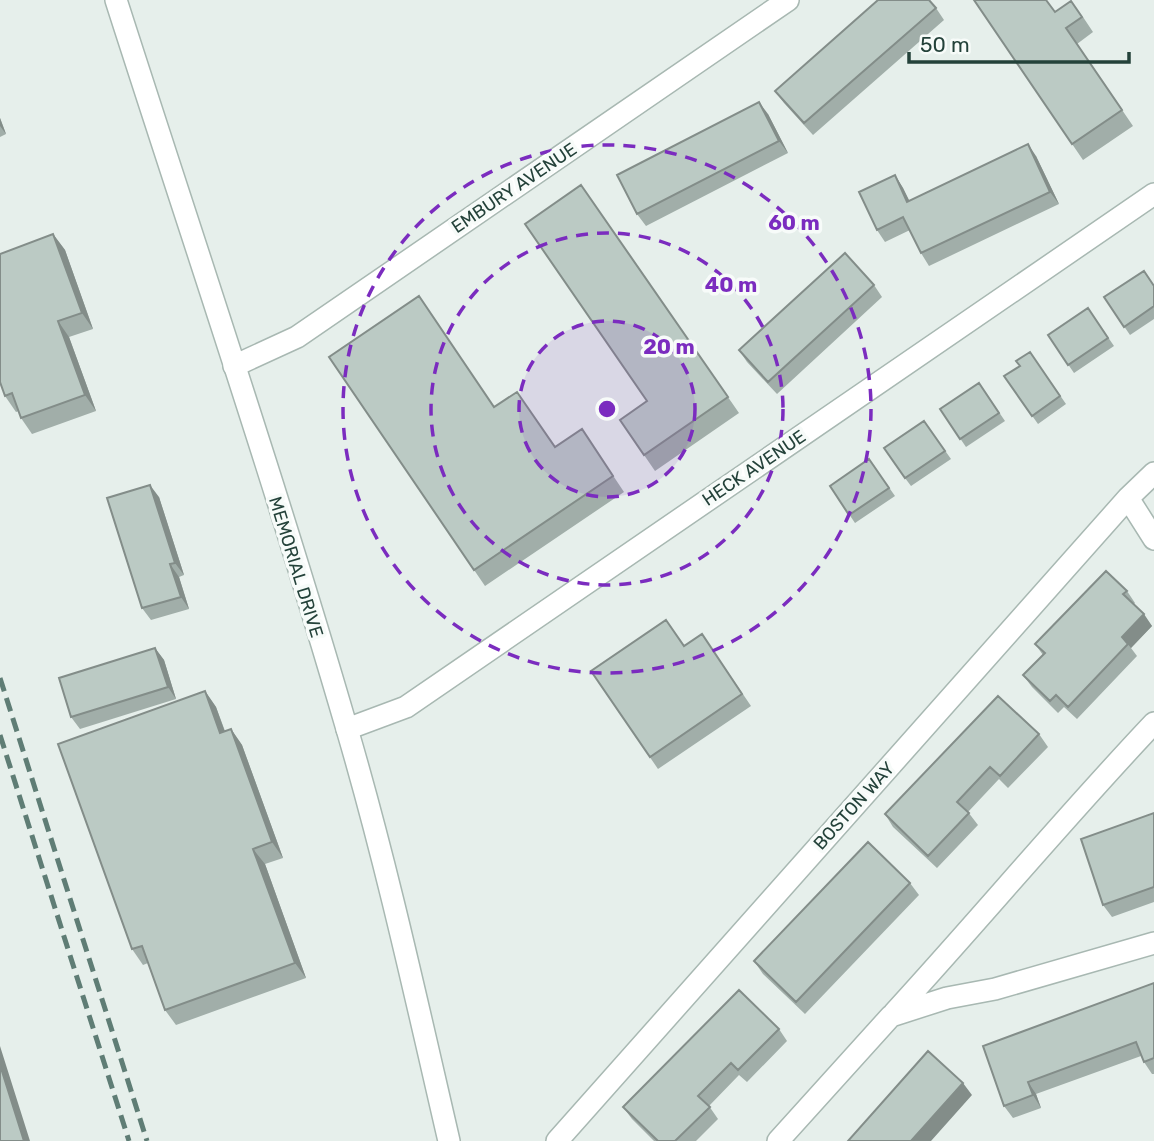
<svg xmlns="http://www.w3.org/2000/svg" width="1154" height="1141" viewBox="0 0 1154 1141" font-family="Rubik,sans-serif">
<rect width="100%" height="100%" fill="#e6efeb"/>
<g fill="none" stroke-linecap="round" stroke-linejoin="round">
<g stroke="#a8b8b2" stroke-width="24">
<path id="minor" d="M 234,366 L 297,337 L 788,0
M 1128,498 L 1154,539
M 347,729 L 406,707 L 1154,194
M 894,1013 C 982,917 1065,817 1154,723
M 557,1141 L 1128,498 L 1154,473
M 778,1141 L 891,1016 L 947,998 L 995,989 L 1154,943"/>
</g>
<g stroke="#a8b8b2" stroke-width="24">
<path id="tertiary" d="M 116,0 C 194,243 276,485 347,729 C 387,865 417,1003 449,1141"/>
</g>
<use href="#minor" stroke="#fff" stroke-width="21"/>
<use href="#tertiary" stroke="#fff" stroke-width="21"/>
<path stroke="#5f7d75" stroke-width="5" stroke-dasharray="14 7" stroke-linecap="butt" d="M 0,678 L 147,1141
M 0,735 L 129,1141"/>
</g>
<path fill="#a1aea9" d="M 974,0 L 1083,17 L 1093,32 L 1077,44 L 1133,126 L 1083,160 Z
M 936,8 L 944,20 L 813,135 L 784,103 L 775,91 Z
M 768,114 L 788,153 L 646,226 L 637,214 Z
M 0,118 L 6,134 L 0,137 Z
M 1036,156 L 1059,204 L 929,266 L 921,253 L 910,230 L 885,242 L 877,230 L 895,175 L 903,188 L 909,201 Z
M 581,185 L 739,413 L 655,471 L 620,420 L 647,401 Z
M 53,234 L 65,250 L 93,329 L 69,337 L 96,411 L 32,434 L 21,418 L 19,411 L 16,412 L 5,396 Z
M 874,285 L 882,297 L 777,394 L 747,362 L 739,350 Z
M 1154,286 L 1154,319 L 1130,335 L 1104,297 Z
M 1088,308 L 1114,346 L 1074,373 L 1048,335 Z
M 1030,352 L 1066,404 L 1038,424 L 1004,376 L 1020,366 Z
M 329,357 L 495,407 L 555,447 L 582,429 L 624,492 L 485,586 Z
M 979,383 L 1005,421 L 966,447 L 940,409 Z
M 924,421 L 951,459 L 911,486 L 905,478 Z
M 869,459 L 895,496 L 855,523 L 830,486 Z
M 159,497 L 184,575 L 179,577 L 189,609 L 151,620 L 142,608 Z
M 1127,591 L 1135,603 L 1134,604 L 1152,626 L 1131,648 L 1137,656 L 1077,719 L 1064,707 L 1058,713 L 1032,687 L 1023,675 L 1043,655 L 1035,644 Z
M 702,634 L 751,706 L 658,769 L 591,671 L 684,646 Z
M 155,648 L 164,660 L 176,699 L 80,729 L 71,717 Z
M 205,691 L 216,707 L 225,731 L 231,729 L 242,745 L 283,858 L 265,864 L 306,978 L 176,1025 L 165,1010 L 148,963 L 143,965 L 132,949 Z
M 1039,734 L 1048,747 L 1008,788 L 999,779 L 968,812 L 978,825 L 937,868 L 893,827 L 885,814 Z
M 1154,813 L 1154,902 L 1112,917 L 1103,905 Z
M 910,883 L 919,895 L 805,1014 L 763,974 L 754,961 Z
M 1154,983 L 1154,1074 L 1152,1074 L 1144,1062 L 1141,1056 L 1036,1094 L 1041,1108 L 1013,1118 L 1004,1106 L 983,1046 Z
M 779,1029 L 787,1041 L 747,1082 L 739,1075 L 709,1106 L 718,1119 L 696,1141 L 654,1141 L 632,1119 L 623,1107 Z"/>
<path fill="#838d89" d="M 759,102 L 768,114 L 788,153 L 779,141 Z
M 0,118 L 6,134 L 0,126 Z
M 1028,144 L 1036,156 L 1059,204 L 1050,192 Z
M 895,175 L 903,188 L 916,214 L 907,202 Z
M 53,234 L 65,250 L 93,329 L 82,313 Z
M 58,321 L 69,337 L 96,411 L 85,395 Z
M 150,485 L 159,497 L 184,575 L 175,563 Z
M 170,564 L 179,577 L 189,609 L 181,597 Z
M 1144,614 L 1152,626 L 1131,648 L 1122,637 Z
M 155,648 L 164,660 L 176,699 L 168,687 Z
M 205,691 L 216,707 L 231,749 L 220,733 Z
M 231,729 L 242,745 L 283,858 L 272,842 Z
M 253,849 L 265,864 L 306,978 L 295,963 Z
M 0,1046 L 30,1141 L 24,1141 L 0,1065 Z
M 1028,1082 L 1036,1094 L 1041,1108 L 1033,1095 Z
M 963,1083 L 972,1095 L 931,1141 L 911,1141 Z"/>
<path fill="#bbcac4" stroke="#838d89" stroke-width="2" d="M 878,0 L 929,0 L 936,8 L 804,123 L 775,91 Z
M 974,0 L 1046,0 L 1055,12 L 1071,1 L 1082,17 L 1066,28 L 1122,110 L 1072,144 Z
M 759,102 L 779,141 L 637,214 L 617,175 Z
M 1028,144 L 1050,192 L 921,253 L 903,217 L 877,230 L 859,192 L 895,175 L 907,202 Z
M 581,185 L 728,397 L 644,455 L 620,420 L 647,401 L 525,224 Z
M 53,234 L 82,313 L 58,321 L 85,395 L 21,418 L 12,393 L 5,396 L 0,382 L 0,254 Z
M 845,253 L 874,285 L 768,382 L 739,350 Z
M 1144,271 L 1154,286 L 1154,306 L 1124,327 L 1104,297 Z
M 419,296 L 494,407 L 517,392 L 555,447 L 582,429 L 613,476 L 474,570 L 329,357 Z
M 1088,308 L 1108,338 L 1068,365 L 1048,335 Z
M 1030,352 L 1060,396 L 1032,416 L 1004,376 L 1020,366 L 1016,361 Z
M 979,383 L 999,413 L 960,439 L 940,409 Z
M 924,421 L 945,451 L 905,478 L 884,448 Z
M 869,459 L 889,488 L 849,515 L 830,486 Z
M 150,485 L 175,563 L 170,564 L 181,597 L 142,608 L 107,498 Z
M 1106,571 L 1127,591 L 1123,594 L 1144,614 L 1122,637 L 1128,644 L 1068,707 L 1056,695 L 1050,701 L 1023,675 L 1045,653 L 1035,644 Z
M 666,620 L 684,646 L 702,634 L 742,694 L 650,757 L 591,671 Z
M 155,648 L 168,687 L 71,717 L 59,678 Z
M 205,691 L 220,733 L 231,729 L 272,842 L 253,849 L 295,963 L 165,1010 L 142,946 L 132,949 L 58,744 Z
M 998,696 L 1039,734 L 1000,776 L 990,767 L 957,802 L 969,813 L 928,856 L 885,814 Z
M 1154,813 L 1154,887 L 1103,905 L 1081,839 Z
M 868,842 L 910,883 L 796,1002 L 754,961 Z
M 1154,983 L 1154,1058 L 1144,1062 L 1136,1042 L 1028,1082 L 1033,1095 L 1004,1106 L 983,1046 Z
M 739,990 L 779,1029 L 738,1070 L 731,1063 L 698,1096 L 710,1107 L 675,1141 L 658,1141 L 623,1107 Z
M 928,1051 L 963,1083 L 911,1141 L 848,1141 Z
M 0,1065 L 24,1141 L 0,1141 Z"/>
<circle cx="607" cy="409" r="88" fill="#7b2cbf" fill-opacity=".12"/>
<g fill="none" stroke="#7b2cbf" stroke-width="3.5" stroke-dasharray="12 9">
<circle cx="607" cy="409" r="88"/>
<circle cx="607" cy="409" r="176"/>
<circle cx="607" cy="409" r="264"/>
</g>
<g text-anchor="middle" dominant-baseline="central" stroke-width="7" stroke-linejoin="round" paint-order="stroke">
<g font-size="18" fill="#24423a" stroke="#f7fbf9">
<text transform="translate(514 188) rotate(-34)">EMBURY AVENUE</text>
<text transform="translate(754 468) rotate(-34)">HECK AVENUE</text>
<text transform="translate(296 567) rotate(73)">MEMORIAL DRIVE</text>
<text transform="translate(854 806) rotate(-48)">BOSTON WAY</text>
</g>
</g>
<circle cx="607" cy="409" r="10" fill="#7b2cbf" stroke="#f7fbf9" stroke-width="3.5"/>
<g font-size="21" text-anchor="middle" font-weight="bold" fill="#7b2cbf" stroke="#f7fbf9" stroke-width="7" stroke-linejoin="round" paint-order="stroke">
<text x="794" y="230">60 m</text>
<text x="731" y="292">40 m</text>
<text x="669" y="354">20 m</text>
</g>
<path d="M909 52v10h220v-10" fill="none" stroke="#24423a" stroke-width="3.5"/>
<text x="920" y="52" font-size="21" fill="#24423a" stroke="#f7fbf9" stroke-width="5" paint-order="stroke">50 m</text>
</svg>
